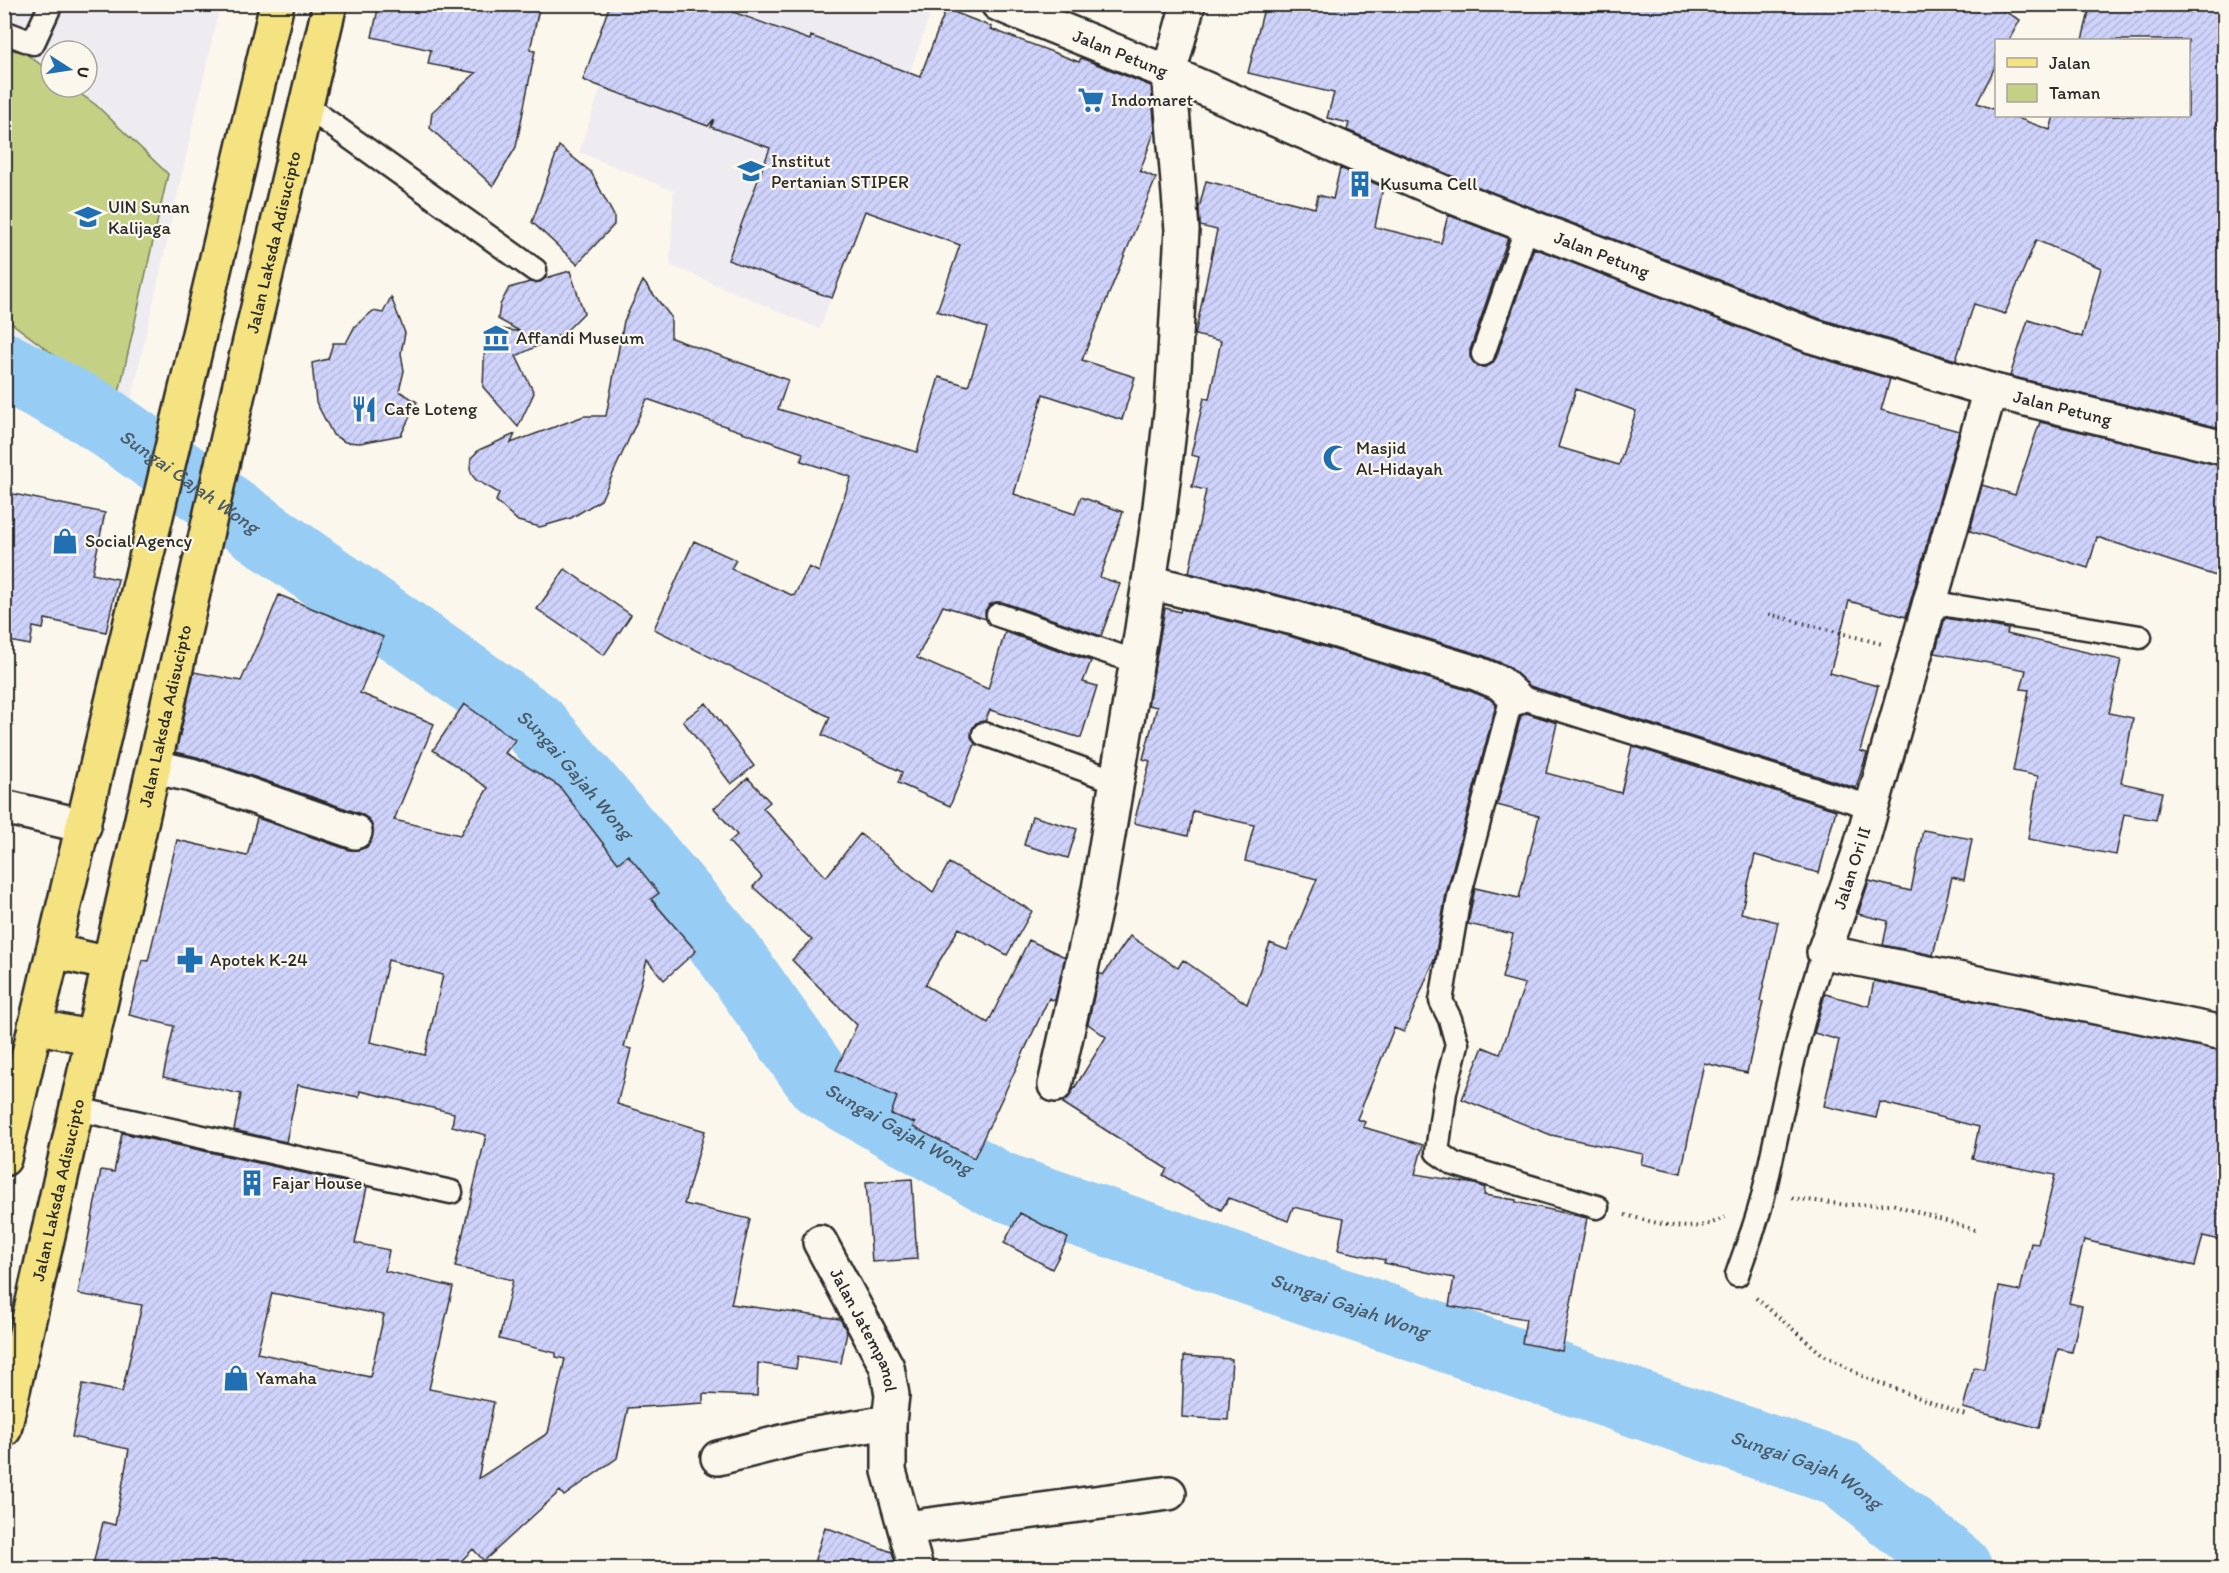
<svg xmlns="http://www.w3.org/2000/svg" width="2229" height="1573" viewBox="0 0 2229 1573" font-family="Itim,sans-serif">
<defs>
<pattern id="building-hatch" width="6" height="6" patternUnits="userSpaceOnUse" patternTransform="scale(1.5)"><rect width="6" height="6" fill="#cfd3fb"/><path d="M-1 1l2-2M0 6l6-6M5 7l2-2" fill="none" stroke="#b2b5d7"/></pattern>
</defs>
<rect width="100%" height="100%" fill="#fbf7ec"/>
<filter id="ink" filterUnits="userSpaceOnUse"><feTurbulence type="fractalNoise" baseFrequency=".0167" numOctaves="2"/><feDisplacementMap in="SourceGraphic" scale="12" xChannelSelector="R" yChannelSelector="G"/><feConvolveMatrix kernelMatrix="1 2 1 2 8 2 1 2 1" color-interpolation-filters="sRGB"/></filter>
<g filter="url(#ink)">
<path fill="#eeecf0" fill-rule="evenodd" d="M 920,4 L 932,9 L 820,329 L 670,265 L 674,191 L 579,152 L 629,5 Z
M 4,5 L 220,5 L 125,428 L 5,346 ZM 51,51 L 87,51 L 87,87 L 51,87 Z"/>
<path fill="#c4d184" stroke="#787e58" stroke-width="1.5" d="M 5,49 L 23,52 L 51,72 L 51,87 L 71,87 L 96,105 L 168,174 L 117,402 L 5,318 Z"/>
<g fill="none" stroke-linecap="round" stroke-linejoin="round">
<path stroke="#97ccf4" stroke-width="68" id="s1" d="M 4,366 L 93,413 L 534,724 L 726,949 L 821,1084 L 998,1185 L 1840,1473 L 1958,1568"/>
</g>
<path fill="url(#building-hatch)" stroke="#2b2b2b" stroke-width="1.5" fill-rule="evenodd" d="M 379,4 L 540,4 L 530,50 L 535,51 L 516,147 L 493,186 L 430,128 L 432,112 L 476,73 L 428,64 L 431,50 L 372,37 Z
M 610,4 L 711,4 L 810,40 L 811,36 L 920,77 L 946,9 L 992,27 L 991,29 L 1079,62 L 1081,58 L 1151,86 L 1155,130 L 1140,171 L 1156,178 L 1082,360 L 1135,377 L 1122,420 L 1043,394 L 1014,494 L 1075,514 L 1081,497 L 1123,512 L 1100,577 L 1120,584 L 1101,636 L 1002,602 L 995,602 L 989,605 L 985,611 L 986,619 L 943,606 L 917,658 L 988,689 L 1005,632 L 1091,661 L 1083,682 L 1097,686 L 1081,738 L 990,710 L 985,721 L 976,723 L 972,729 L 971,737 L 975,744 L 950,806 L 898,783 L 902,772 L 822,735 L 830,717 L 654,629 L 694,541 L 736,560 L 731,569 L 794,596 L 809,567 L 819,572 L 851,477 L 801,461 L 803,453 L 647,399 L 601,500 L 571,518 L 540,527 L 518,521 L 496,501 L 499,493 L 476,480 L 472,475 L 470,469 L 471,458 L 479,450 L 515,434 L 511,443 L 584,416 L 606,416 L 624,321 L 643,281 L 671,317 L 671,338 L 788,380 L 778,409 L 917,452 L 939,377 L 968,386 L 987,328 L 937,311 L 960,245 L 865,211 L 832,298 L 728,260 L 770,148 L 711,127 L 714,119 L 708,126 L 583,80 Z
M 1265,4 L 1992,4 L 2020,20 L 2009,40 L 1996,40 L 1996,65 L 1977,103 L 1996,110 L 1996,116 L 2012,116 L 2050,130 L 2054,116 L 2188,116 L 2188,40 L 2082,40 L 2091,4 L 2224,4 L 2224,94 L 2216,127 L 2224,130 L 2224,429 L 2010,376 L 2028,320 L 2082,337 L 2101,268 L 2036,240 L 2005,314 L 1974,304 L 1956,360 L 1818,318 L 1463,181 L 1347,130 L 1349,123 L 1327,118 L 1334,93 L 1248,73 Z
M 559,146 L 591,172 L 614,216 L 614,225 L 577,264 L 532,222 Z
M 1340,168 L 1383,187 L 1375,227 L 1441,243 L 1448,215 L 1508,238 L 1470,350 L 1470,357 L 1478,367 L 1486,367 L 1492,364 L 1496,358 L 1534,248 L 1805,353 L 1890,379 L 1881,410 L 1959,431 L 1906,617 L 1849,601 L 1830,673 L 1878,686 L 1860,751 L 1867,753 L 1856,788 L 1530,686 L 1508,666 L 1482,655 L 1299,600 L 1189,573 L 1206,490 L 1192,487 L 1199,457 L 1191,455 L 1204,398 L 1209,399 L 1221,341 L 1195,335 L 1217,230 L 1200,226 L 1199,208 L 1206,181 L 1315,208 L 1318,195 L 1333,199 ZM 1576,389 L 1636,411 L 1619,465 L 1558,447 Z
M 570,271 L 584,313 L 563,334 L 516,356 L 534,393 L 518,427 L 483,387 L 485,339 L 494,343 L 496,328 L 521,332 L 498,319 L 500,305 L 509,288 L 530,282 L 540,282 L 546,278 Z
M 391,297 L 405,333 L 401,353 L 404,371 L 399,391 L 417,402 L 401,435 L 360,443 L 345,442 L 333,435 L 316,402 L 312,363 L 328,359 L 333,343 L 346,343 L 355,326 L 373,311 L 383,313 Z
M 2040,422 L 2224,466 L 2224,550 L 2216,576 L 2097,537 L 2088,568 L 1970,531 L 1982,485 L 2015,495 Z
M 4,492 L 105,513 L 92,574 L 118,579 L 106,632 L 45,619 L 43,629 L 33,627 L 30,645 L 4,640 Z
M 565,569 L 631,615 L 604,655 L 537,609 Z
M 279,595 L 383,637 L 360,693 L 434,724 L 394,820 L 460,835 L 488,788 L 433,750 L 464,704 L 515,740 L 505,753 L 559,786 L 618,863 L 628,855 L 659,893 L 651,899 L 696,951 L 664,980 L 647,960 L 624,1047 L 631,1049 L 617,1104 L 705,1131 L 684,1204 L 750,1219 L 731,1304 L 840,1319 L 847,1332 L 841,1363 L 798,1356 L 796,1369 L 758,1363 L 757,1396 L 703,1394 L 703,1403 L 628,1408 L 617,1458 L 564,1496 L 560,1491 L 484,1561 L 473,1549 L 453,1569 L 92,1569 L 103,1522 L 115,1525 L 129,1449 L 72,1437 L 83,1384 L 122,1392 L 142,1305 L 78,1294 L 101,1170 L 114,1172 L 122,1133 L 367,1187 L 355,1243 L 389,1250 L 385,1271 L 453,1287 L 429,1389 L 494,1402 L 478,1479 L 548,1433 L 565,1359 L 556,1357 L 556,1353 L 499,1339 L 513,1280 L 455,1267 L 486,1135 L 452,1126 L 454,1113 L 360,1091 L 359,1097 L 298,1085 L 286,1142 L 234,1130 L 241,1094 L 163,1077 L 174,1026 L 129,1015 L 142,960 L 148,961 L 177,840 L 247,856 L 257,818 L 349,850 L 359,850 L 367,847 L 372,839 L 373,828 L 369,819 L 361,814 L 197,757 L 176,752 L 194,672 L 241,681 L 257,645 L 258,646 ZM 388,960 L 443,975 L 425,1055 L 370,1042 ZM 272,1293 L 384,1315 L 370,1377 L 257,1353 Z
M 1165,608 L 1180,612 L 1181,609 L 1289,636 L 1470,691 L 1490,699 L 1496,705 L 1446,894 L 1435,958 L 1404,1032 L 1394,1028 L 1357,1119 L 1365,1122 L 1363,1127 L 1423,1145 L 1415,1174 L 1475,1184 L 1485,1188 L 1484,1195 L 1516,1200 L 1516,1202 L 1587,1218 L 1562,1351 L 1522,1343 L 1526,1319 L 1449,1306 L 1454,1278 L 1384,1263 L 1385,1260 L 1338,1250 L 1344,1218 L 1293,1207 L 1288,1221 L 1229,1198 L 1221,1210 L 1163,1175 L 1167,1169 L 1063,1103 L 1069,1097 L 1106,1037 L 1088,1024 L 1099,973 L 1103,975 L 1130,936 L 1178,968 L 1183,960 L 1247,1004 L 1270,943 L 1287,950 L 1317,879 L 1245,861 L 1254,825 L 1193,811 L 1188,836 L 1134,823 L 1150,761 L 1143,759 L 1157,707 L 1148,705 Z
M 1945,618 L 2008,629 L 2007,634 L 2121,660 L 2109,713 L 2133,718 L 2121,783 L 2162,792 L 2156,820 L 2124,814 L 2116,855 L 2028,839 L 2038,776 L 2013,771 L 2029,690 L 2021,689 L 2026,670 L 1935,653 Z
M 706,703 L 754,766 L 731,784 L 683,721 Z
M 1526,713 L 1557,723 L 1546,773 L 1621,793 L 1632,746 L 1836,810 L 1819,873 L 1755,855 L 1741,913 L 1778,922 L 1760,1001 L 1763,1002 L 1747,1073 L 1704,1063 L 1681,1173 L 1641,1164 L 1643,1154 L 1551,1135 L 1462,1099 L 1483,1047 L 1500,1054 L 1525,984 L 1502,978 L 1513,934 L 1468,924 L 1475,888 L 1519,898 L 1539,816 L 1497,805 L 1521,716 Z
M 748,778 L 770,802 L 763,808 L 826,877 L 860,834 L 933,892 L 949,863 L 1032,911 L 1007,955 L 959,928 L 925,985 L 988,1023 L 1029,940 L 1065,957 L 1055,1001 L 1049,998 L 974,1158 L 913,1127 L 915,1123 L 891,1114 L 897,1097 L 836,1070 L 857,1025 L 792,960 L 812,940 L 753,887 L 762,877 L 729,842 L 737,835 L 714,808 Z
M 1032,816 L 1077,829 L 1068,858 L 1024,845 Z
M 1923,830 L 1972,839 L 1964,880 L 1952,877 L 1933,955 L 1883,945 L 1888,921 L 1858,914 L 1869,881 L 1911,891 Z
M 1874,981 L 2224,1051 L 2224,1241 L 2203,1236 L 2195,1266 L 2084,1240 L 2069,1303 L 2082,1306 L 2072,1352 L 2058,1349 L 2039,1428 L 1963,1408 L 1974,1367 L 1984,1369 L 1999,1287 L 2020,1291 L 2031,1243 L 2038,1244 L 2055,1175 L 1972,1159 L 1979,1127 L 1880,1102 L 1876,1118 L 1824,1106 L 1839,1040 L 1814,1033 L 1825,994 L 1869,1006 Z
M 912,1179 L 917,1259 L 872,1262 L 866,1182 Z
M 1020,1213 L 1068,1238 L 1052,1269 L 1004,1243 Z
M 1184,1356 L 1232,1359 L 1228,1420 L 1182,1417 Z
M 825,1527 L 892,1552 L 897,1569 L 812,1569 Z"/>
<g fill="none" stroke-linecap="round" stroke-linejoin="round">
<g stroke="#2b2b2b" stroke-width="27">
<path id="lane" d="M 4,32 L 33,43 L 51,4
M 306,106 L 535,270
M 1483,354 L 1527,226
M 1929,602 L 2140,637
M 998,615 L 1137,662
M 984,734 L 1116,781
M 77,1109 L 451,1192
M 1597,1207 L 1454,1164 L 1437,1152 L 1445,1092 L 1457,1044 L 1450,1019 L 1441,1001 L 1459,897 L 1510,704 L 1516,698 L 1523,698 L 1871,807
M 1737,1275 C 1746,1248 1758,1220 1764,1192 C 1782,1112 1797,1031 1824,952"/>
</g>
<g stroke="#2b2b2b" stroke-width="38">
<g id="street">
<path id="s2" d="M 998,4 L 1169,73 L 1456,198 L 1812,336 L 1990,390 L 2224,448"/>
<path d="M 1990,390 L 1858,856 L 1824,952 L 2224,1033"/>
<path d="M 1149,582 L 1294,618 L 1476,673 L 1500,683 L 1516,698"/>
<path d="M 155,767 L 191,775 L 355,832"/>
<path d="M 4,807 L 84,826"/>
<path d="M 1055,1085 L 1099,889 L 1141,636 L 1159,515 L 1172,405 L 1182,230 L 1169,73 L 1188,4"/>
<path id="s3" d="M 820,1242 L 887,1367 L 892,1395 L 889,1422 L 889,1471 L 916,1568"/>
<path d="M 718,1458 L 810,1435 L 889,1422"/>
<path d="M 906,1528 L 1169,1493"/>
</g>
</g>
<g stroke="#2b2b2b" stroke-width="38">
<g id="primary">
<path d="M 53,951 L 110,964"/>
<path d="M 35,1026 L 93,1038"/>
<path d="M 4,1159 L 277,4"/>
<path id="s4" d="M 4,1430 L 246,358 L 330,4"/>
</g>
</g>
<path stroke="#2b2b2b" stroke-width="4" stroke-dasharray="1.5 4.5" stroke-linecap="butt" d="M 1769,614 L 1882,644
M 1792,1198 L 1847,1205 L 1892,1204 L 1978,1231
M 1625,1215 C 1659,1223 1692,1236 1725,1217
M 2218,1215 L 2224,1182
M 1756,1298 L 1822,1354 L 1864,1377 L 1965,1415"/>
<use href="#lane" stroke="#fbf7ec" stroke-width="22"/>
<use href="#street" stroke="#fbf7ec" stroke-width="33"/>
<use href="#primary" stroke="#f5e382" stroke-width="33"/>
</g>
</g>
<defs>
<g id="supermarket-bare" transform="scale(2.07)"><path d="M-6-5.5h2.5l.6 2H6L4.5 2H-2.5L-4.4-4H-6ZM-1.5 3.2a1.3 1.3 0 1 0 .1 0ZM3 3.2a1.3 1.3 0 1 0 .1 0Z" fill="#1f6fb2" stroke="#fbf7ec" stroke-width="2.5" paint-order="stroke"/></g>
<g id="university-bare" transform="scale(2.07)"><path d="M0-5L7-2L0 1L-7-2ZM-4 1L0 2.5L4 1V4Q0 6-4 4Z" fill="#1f6fb2" stroke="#fbf7ec" stroke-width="2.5" paint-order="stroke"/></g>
<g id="building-bare" transform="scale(2.07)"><path d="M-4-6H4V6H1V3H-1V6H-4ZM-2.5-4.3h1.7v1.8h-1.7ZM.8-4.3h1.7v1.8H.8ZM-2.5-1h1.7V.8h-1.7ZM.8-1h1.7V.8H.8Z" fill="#1f6fb2" stroke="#fbf7ec" stroke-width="2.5" paint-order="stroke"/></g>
<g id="museum-bare" transform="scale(2.07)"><path d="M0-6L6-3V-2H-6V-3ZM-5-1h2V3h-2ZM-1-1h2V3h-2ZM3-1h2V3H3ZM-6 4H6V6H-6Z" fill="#1f6fb2" stroke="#fbf7ec" stroke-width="2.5" paint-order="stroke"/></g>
<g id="restaurant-bare" transform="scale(2.07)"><path d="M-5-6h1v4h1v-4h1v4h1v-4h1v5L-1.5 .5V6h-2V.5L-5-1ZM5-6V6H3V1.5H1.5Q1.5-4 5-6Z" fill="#1f6fb2" stroke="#fbf7ec" stroke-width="2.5" paint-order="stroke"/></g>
<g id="mosque-bare" transform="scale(2.07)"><path d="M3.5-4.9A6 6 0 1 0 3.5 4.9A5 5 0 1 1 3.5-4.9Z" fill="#1f6fb2" stroke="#fbf7ec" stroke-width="2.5" paint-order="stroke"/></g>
<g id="shop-bare" transform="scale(2.07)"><path d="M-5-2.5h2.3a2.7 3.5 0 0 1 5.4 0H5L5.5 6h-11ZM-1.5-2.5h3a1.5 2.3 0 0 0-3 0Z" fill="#1f6fb2" stroke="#fbf7ec" stroke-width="2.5" paint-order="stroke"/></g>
<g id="pharmacy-bare" transform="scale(2.07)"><path d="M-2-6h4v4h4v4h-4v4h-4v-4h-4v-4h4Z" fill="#1f6fb2" stroke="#fbf7ec" stroke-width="2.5" paint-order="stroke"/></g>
</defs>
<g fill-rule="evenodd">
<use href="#supermarket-bare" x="1091" y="100"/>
<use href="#university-bare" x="751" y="171"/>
<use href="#building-bare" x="1360" y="184"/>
<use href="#university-bare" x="88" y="217"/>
<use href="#museum-bare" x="496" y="338"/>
<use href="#restaurant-bare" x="364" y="409"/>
<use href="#mosque-bare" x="1336" y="458"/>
<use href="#shop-bare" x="65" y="541"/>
<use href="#pharmacy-bare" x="190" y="960"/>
<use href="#building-bare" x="252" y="1183"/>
<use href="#shop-bare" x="236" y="1378"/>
</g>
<g text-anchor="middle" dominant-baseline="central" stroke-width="4.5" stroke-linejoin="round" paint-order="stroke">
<g font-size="18" fill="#2b2b2b" stroke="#fbf7ec">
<text stroke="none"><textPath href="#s2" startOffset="132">Jalan Petung</textPath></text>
<text stroke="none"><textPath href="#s4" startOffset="1218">Jalan Laksda Adisucipto</textPath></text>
<text stroke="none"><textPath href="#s2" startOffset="654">Jalan Petung</textPath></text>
<text stroke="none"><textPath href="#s2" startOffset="1140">Jalan Petung</textPath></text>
<text stroke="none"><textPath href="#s4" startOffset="732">Jalan Laksda Adisucipto</textPath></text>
<text transform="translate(1852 868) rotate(-72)">Jalan Ori II</text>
<text stroke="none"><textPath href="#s4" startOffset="246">Jalan Laksda Adisucipto</textPath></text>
<text stroke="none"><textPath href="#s3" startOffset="99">Jalan Jatempanol</textPath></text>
</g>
<g font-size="18" fill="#2b2b2b" stroke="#fbf7ec" text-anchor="start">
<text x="1111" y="100">Indomaret</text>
<text x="771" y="161">Institut<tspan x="771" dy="21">Pertanian STIPER</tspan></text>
<text x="1380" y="184">Kusuma Cell</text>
<text x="108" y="207">UIN Sunan<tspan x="108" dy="21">Kalijaga</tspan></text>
<text x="516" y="338">Affandi Museum</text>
<text x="384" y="409">Cafe Loteng</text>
<text x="1356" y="448">Masjid<tspan x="1356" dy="21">Al-Hidayah</tspan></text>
<text x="85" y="541">Social Agency</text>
<text x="210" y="960">Apotek K-24</text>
<text x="272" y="1183">Fajar House</text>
<text x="256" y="1378">Yamaha</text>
</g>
<g font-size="20" font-style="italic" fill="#4b5b67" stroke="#fbf7ec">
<text stroke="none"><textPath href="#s1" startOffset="219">Sungai Gajah Wong</textPath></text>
<text stroke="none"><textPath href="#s1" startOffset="705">Sungai Gajah Wong</textPath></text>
<text stroke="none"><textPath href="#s1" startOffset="1191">Sungai Gajah Wong</textPath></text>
<text stroke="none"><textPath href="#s1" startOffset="1677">Sungai Gajah Wong</textPath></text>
<text stroke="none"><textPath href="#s1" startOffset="2163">Sungai Gajah Wong</textPath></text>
</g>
</g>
<rect width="2229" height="1573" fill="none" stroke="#fbf7ec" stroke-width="24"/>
<rect x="12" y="12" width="2205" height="1549" fill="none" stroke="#2b2b2b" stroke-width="2" filter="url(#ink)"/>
<rect x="1995" y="39" width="195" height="78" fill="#fbf7ec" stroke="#a8a59f" stroke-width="1.5"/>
<rect x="2007" y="58" width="30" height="9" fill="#f5e382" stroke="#a8a59f" stroke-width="1.5"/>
<text x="2049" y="69" font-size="18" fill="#2b2b2b">Jalan</text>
<rect x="2007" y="84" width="30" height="18" fill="#c4d184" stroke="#a8a59f" stroke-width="1.5"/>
<text x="2049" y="99" font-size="18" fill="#2b2b2b">Taman</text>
<g transform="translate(69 69) rotate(102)"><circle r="28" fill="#fbf7ec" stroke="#a8a59f" stroke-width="1.5"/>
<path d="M0-4.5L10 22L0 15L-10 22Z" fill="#1f6fb2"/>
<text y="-9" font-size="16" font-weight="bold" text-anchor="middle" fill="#2b2b2b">U</text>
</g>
</svg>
